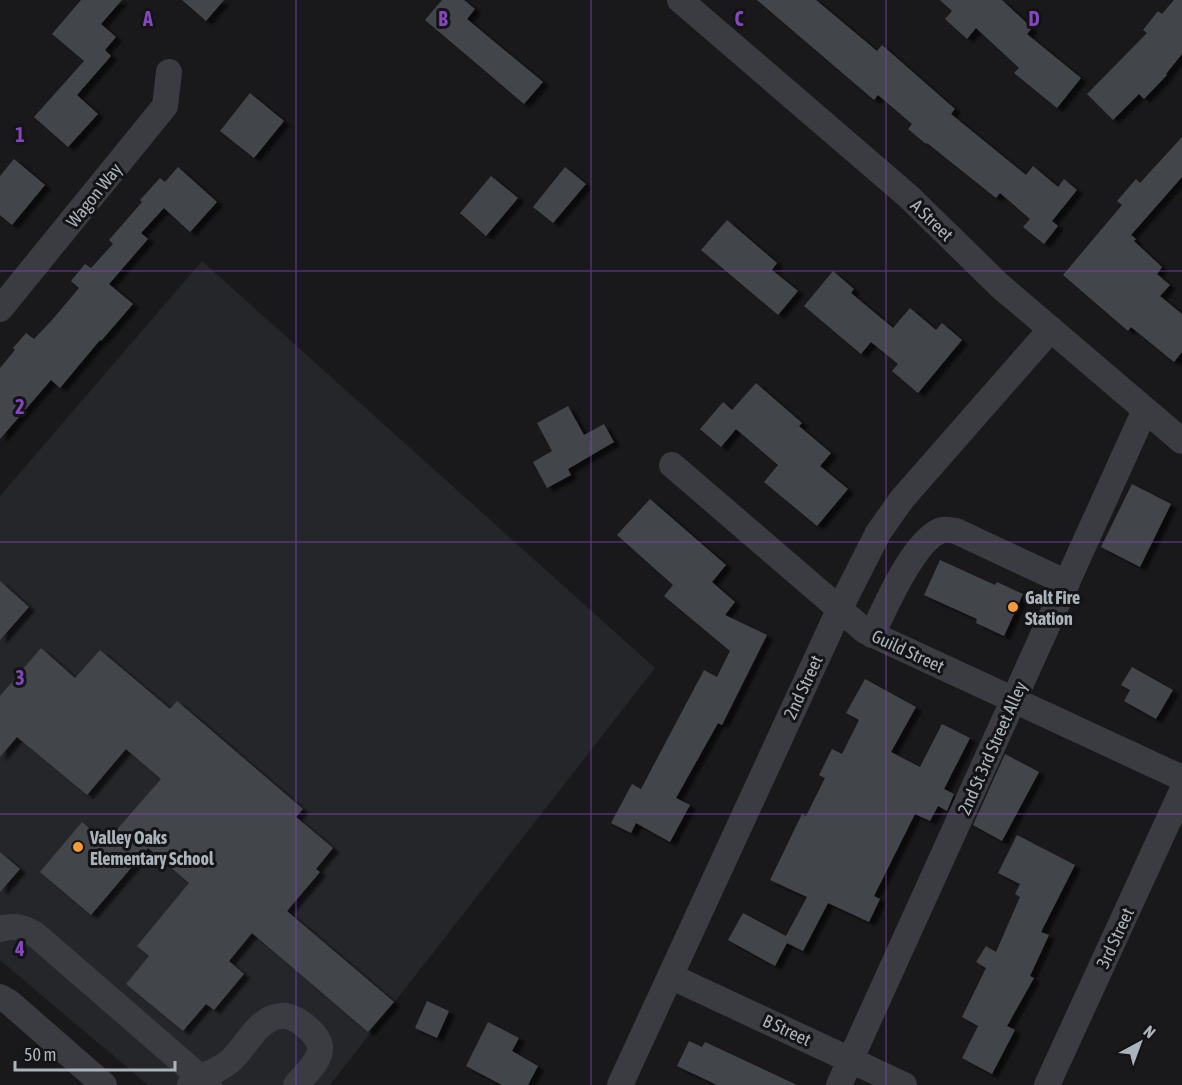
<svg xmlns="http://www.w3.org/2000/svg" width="1182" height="1085" viewBox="0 0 1182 1085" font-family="'Asap Condensed',sans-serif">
<defs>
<filter id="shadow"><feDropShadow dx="6" dy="4" stdDeviation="1.5" flood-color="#0009"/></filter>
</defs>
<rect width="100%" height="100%" fill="#19191b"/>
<path fill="#252629" d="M 202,261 L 655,668 L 330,1085 L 148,1085 L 0,960 L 0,496 Z"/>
<path fill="#434548" filter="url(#shadow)" d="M 81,0 L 122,0 L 101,24 L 116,37 L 105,50 L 111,56 L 77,95 L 98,114 L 68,147 L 34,117 L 84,61 L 52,34 Z
M 182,0 L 224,0 L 206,21 Z
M 442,0 L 464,0 L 475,9 L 467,19 L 543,82 L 524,104 L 425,20 Z
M 757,0 L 816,0 L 877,51 L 882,45 L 955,109 L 951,114 L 1026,175 L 1033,166 L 1058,187 L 1064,179 L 1077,190 L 1052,221 L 1058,226 L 1044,244 L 1023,227 L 1030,219 L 1000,193 L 996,198 L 927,143 L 926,144 L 908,129 L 912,124 L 878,95 L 874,100 Z
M 940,0 L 1002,0 L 1032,28 L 1027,34 L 1081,78 L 1057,108 L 1014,73 L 1019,68 L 976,28 L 967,39 L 945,19 L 952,11 Z
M 1174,0 L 1182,0 L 1182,54 L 1166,74 L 1167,75 L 1144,99 L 1139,94 L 1113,120 L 1087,94 L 1147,33 L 1143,30 L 1158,11 L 1162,14 Z
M 250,93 L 284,121 L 254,158 L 220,131 Z
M 1182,137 L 1182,177 L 1131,235 L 1136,239 L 1134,241 L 1162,267 L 1157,274 L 1170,285 L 1160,296 L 1182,314 L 1182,352 L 1174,362 L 1131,327 L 1128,331 L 1063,275 L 1122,205 L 1117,201 L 1136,179 L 1140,183 Z
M 14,159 L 45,185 L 12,225 L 0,215 L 0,176 Z
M 178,167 L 217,202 L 190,232 L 164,208 L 141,233 L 148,239 L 109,284 L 133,304 L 101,341 L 100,340 L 60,388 L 51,380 L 0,439 L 0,368 L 15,350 L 13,348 L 26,333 L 34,339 L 52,320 L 79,288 L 71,281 L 85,264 L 91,268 L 113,244 L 109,240 L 142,202 L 140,200 L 160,178 L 165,182 Z
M 565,167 L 586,184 L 553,223 L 533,207 Z
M 491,176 L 518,198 L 486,236 L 460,213 Z
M 727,220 L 777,263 L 772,270 L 798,291 L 778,315 L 701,250 Z
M 833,271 L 854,289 L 851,293 L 893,328 L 910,308 L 936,330 L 942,323 L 962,340 L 918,393 L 892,371 L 898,364 L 871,342 L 861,354 L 804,306 Z
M 756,383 L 802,423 L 799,426 L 831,453 L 820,466 L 848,489 L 817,526 L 764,482 L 778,465 L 736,429 L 721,447 L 700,429 L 723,402 L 732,410 Z
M 568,406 L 584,435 L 604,424 L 614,442 L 568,469 L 571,475 L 547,488 L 533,462 L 552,451 L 537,423 Z
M 1132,484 L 1171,504 L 1140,567 L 1101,547 Z
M 650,499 L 726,565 L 712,582 L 735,602 L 725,615 L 767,635 L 722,725 L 718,723 L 676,798 L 690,805 L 670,842 L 636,823 L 631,833 L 611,823 L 632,784 L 641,789 L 704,670 L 717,677 L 730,651 L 664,596 L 673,585 L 617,535 Z
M 940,560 L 995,585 L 997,582 L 1023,594 L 1004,636 L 976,623 L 977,619 L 924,595 Z
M 0,581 L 29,607 L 0,640 Z
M 41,648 L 75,678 L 100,650 L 170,709 L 177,701 L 303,809 L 296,817 L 333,848 L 316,869 L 320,872 L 287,911 L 394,1002 L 368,1032 L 252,933 L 229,961 L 244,974 L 214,1010 L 206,1004 L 183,1031 L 126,984 L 149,956 L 137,946 L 189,883 L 148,848 L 91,915 L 40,872 L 82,822 L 106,842 L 161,779 L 126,749 L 87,795 L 17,737 L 0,757 L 0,696 Z
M 1132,667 L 1173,690 L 1156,719 L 1124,701 L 1130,690 L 1121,685 Z
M 865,679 L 916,707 L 891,752 L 920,767 L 942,724 L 970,738 L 944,789 L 954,794 L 947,811 L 938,806 L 930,821 L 915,814 L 874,896 L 880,899 L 869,922 L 828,903 L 803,951 L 787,943 L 775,966 L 728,940 L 743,913 L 786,936 L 807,897 L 770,880 L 802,814 L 806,816 L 825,778 L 819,775 L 832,749 L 842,754 L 859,720 L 846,713 Z
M 1005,754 L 1039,772 L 1002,841 L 973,825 Z
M 1017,835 L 1075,865 L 1041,932 L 1049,935 L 1030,976 L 1034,978 L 1007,1026 L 1015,1030 L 992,1074 L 962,1058 L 978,1026 L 962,1017 L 986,968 L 976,962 L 986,946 L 996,952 L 1020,897 L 1015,894 L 1020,884 L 998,873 Z
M 0,852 L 20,869 L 0,892 Z
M 427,1001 L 449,1011 L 437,1038 L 415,1028 Z
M 488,1022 L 519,1038 L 512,1051 L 538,1066 L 528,1085 L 502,1085 L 466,1066 Z
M 689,1041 L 702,1047 L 705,1042 L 797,1085 L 717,1085 L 677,1066 Z"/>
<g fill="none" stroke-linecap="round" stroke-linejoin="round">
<path stroke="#3a3c41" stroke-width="26" d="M 680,0 L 908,196 L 999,285 L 1182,441
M 0,309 L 165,106 L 169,72
M 672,465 L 865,631 L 1182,778
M 872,635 C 884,609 914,539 942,530 C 946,529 951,530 956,531 L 1067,583
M 0,929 C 14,925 24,927 36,935 L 209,1085
M 670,976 L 904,1085
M 0,997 L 9,1002 L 104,1085
M 190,1085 C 202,1074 218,1072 230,1061 C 244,1049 254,1026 272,1018 C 275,1017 283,1015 286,1016 C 298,1018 318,1034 320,1046 C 322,1060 304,1075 296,1085
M 620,1085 L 840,608 L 878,533 L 902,499 L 1051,329
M 839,1085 L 1145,410
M 1047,1085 L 1182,791"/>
</g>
<path fill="none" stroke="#8547be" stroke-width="1.5" stroke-opacity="0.55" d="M 296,0 L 296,1085M 591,0 L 591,1085M 886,0 L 886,1085M 0,271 L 1182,271M 0,542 L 1182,542M 0,814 L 1182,814"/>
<g fill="#f69a37" stroke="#141417" stroke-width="2">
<circle cx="1013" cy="607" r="6"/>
<circle cx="78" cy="847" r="6"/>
</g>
<g text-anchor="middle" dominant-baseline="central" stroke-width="6" stroke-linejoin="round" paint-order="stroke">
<g font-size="18" fill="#abb3bb" stroke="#141417">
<text transform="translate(94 195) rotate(-51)">Wagon Way</text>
<text transform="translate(932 220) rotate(44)">A Street</text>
<text transform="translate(908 651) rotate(25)">Guild Street</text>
<text transform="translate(803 687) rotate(-65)">2nd Street</text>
<text transform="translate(992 748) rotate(-66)">2nd St 3rd Street Alley</text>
<text transform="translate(1115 938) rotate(-65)">3rd Street</text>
<text transform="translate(787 1030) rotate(25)">B Street</text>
</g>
<g font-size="18" font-weight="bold" fill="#abb3bb" stroke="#141417" text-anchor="start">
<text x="1025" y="597">Galt Fire<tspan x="1025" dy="21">Station</tspan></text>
<text x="90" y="837">Valley Oaks<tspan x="90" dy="21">Elementary School</tspan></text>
</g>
</g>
<g font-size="20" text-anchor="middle" font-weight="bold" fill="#8547be" stroke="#141417" stroke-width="6" stroke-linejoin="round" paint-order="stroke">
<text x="148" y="26">A</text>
<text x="443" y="26">B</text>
<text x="739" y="26">C</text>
<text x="1034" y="26">D</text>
<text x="20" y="142">1</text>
<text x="20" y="414">2</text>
<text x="20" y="685">3</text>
<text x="20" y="956">4</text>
</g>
<g transform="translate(1140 1043) rotate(41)" stroke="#141417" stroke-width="4.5" paint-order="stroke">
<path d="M0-4.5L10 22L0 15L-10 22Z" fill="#abb3bb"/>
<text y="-9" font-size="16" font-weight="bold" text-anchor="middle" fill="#abb3bb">N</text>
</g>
<path d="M15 1061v9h160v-9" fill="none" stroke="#abb3bb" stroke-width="3"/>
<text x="24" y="1061" font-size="18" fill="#abb3bb" stroke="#141417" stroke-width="4.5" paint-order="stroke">50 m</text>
</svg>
